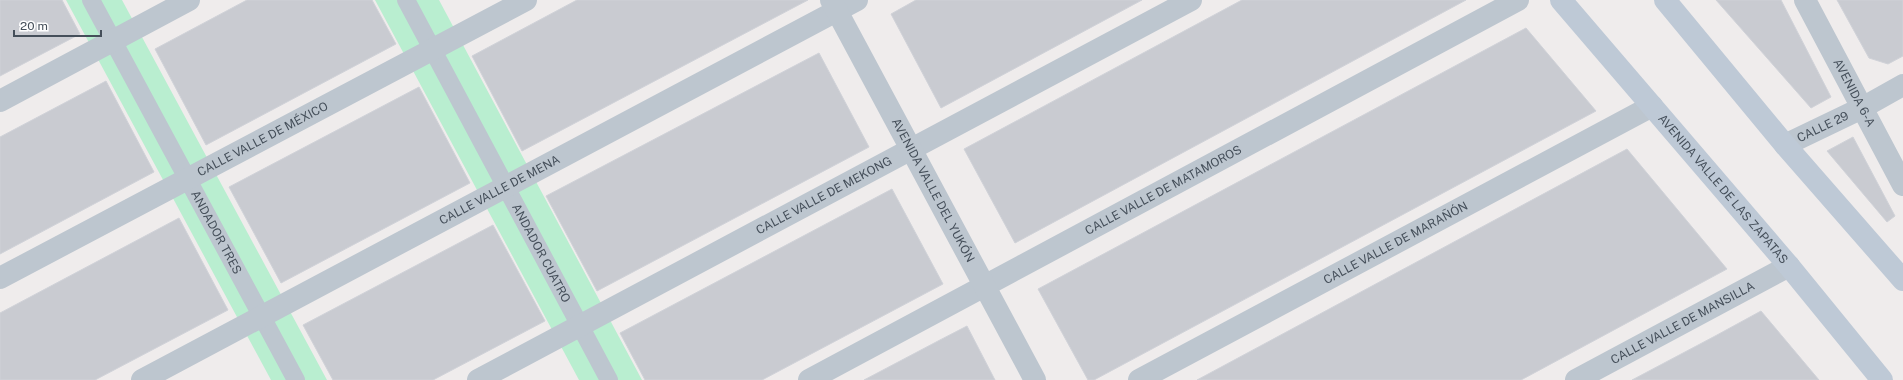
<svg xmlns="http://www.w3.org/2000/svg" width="1903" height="380" viewBox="0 0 1903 380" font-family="'Public Sans',sans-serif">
<rect width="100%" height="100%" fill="#efecec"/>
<path fill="#b9eed0" d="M 66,0 L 122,0 L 327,380 L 271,380 Z
M 375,0 L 439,0 L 642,380 L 579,380 Z"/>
<path fill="#c9cbd1" stroke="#d0d2d8" d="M 0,0 L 62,0 L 80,34 L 0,76 Z
M 247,0 L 372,0 L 396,44 L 206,145 L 155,49 Z
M 577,0 L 808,0 L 522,151 L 472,56 Z
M 916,0 L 1142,0 L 941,108 L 891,14 Z
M 1242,0 L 1466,0 L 1015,243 L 964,149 Z
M 1716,0 L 1781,0 L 1831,97 L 1811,108 Z
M 1837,0 L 1903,0 L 1903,56 L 1888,64 L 1869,58 Z
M 1526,28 L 1596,111 L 1094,380 L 1088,380 L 1038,289 Z
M 819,53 L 869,147 L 597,291 L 546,196 Z
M 106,81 L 154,172 L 0,254 L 0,137 Z
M 419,87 L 470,183 L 281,283 L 229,187 Z
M 1853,137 L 1895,216 L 1887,222 L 1827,151 Z
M 1627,149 L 1727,269 L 1521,380 L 1197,380 Z
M 892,189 L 943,284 L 762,380 L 645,380 L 620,333 Z
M 179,218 L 228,310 L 95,380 L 0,380 L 0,313 Z
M 493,225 L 545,321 L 433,380 L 333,380 L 303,325 Z
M 1761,311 L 1819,380 L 1632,380 L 1717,335 Z
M 967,326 L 995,380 L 864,380 L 938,341 Z"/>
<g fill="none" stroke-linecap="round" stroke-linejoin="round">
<g stroke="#bdc6cf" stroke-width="18">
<path id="s1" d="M 91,0 L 296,380"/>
<path id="s2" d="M 406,0 L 609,380"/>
</g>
<g stroke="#bdc6cf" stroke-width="22">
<path id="s3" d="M 1805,0 L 1903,185"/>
<path d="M 0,101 L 189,0"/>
<path id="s4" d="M 1785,145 L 1862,108 L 1903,85"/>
<path id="s5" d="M 0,278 L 526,0"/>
<path id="s6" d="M 142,380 L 857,0"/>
<path id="s7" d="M 478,380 L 1191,0"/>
<path id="s8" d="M 809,380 L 1518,0"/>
<path id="s9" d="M 1139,380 L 1652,106"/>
<path id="s10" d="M 1576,380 L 1789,266"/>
</g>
<path stroke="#bdc6cf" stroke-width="22" id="s11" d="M 831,0 L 1035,380"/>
<g stroke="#bec9d6" stroke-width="22">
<path id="s12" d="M 1561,0 L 1789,266 L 1882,380"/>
<path d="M 1665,0 L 1785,145 L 1903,280"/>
</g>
</g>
<g text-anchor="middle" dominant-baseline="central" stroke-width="4" stroke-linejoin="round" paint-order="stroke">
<g font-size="12" fill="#454f5a" stroke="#fff">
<text stroke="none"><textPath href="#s3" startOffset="105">AVENIDA 6-A</textPath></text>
<text stroke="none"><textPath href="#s4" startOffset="42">CALLE 29</textPath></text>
<text stroke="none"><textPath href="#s5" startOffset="297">CALLE VALLE DE MÉXICO</textPath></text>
<text stroke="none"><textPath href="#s12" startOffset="249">AVENIDA VALLE DE LAS ZAPATAS</textPath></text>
<text stroke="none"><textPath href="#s6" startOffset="405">CALLE VALLE DE MENA</textPath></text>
<text stroke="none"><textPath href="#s11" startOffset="216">AVENIDA VALLE DEL YUKÓN</textPath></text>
<text stroke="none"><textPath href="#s8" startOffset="402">CALLE VALLE DE MATAMOROS</textPath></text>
<text stroke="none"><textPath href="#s7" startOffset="392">CALLE VALLE DE MEKONG</textPath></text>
<text stroke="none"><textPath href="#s1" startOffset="264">ANDADOR TRES</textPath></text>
<text stroke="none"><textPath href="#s9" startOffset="291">CALLE VALLE DE MARAÑÓN</textPath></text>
<text stroke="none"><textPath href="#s2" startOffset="287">ANDADOR CUATRO</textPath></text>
<text stroke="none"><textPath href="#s10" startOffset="121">CALLE VALLE DE MANSILLA</textPath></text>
</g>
</g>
<path d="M14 30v6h87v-6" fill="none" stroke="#454f5a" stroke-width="2"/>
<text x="20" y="30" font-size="12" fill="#454f5a" stroke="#ffffff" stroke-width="3" paint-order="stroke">20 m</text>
</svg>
